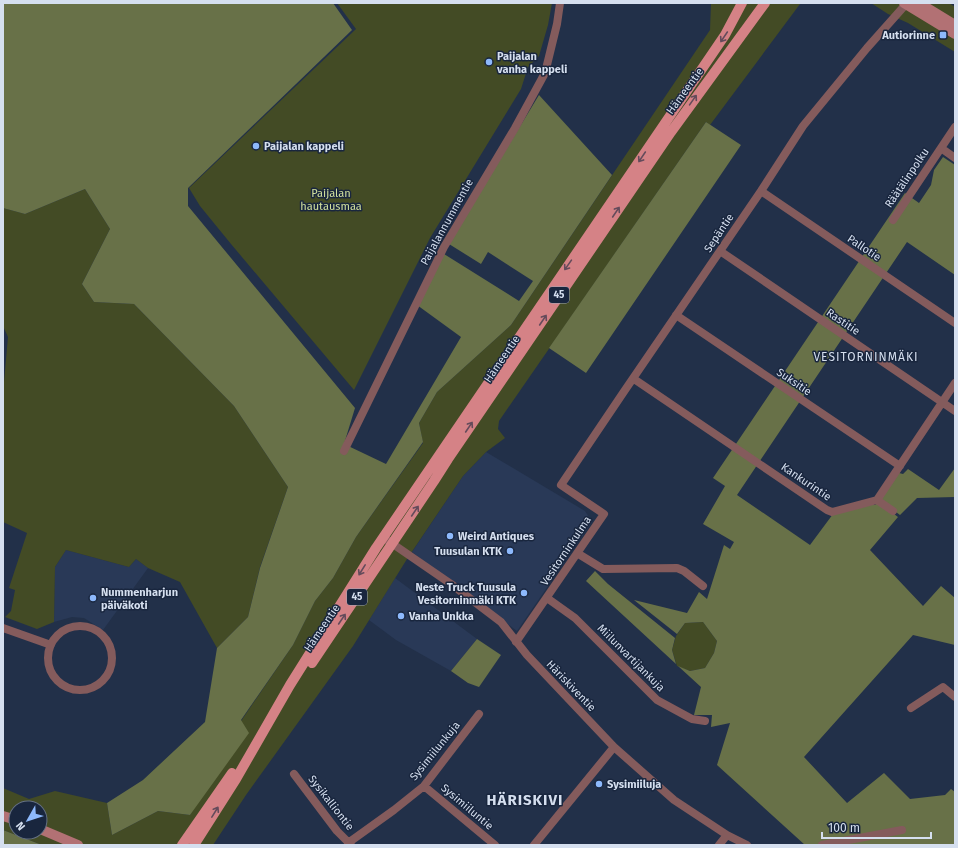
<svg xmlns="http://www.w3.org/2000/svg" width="958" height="848" viewBox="0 0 958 848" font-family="'Fira Sans',sans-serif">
<rect width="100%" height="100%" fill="#223049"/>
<path fill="#293957" d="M 486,452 L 585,511 L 592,522 L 517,631 L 412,552 L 463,476 Z
M 66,550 L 129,567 L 136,559 L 148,568 L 103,630 L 84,618 L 72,617 L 54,622 L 55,567 Z
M 395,578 L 477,639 L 451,671 L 396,640 L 369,620 Z"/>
<path fill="#434b25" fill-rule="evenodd" d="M 337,3 L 552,3 L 548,25 L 539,56 L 528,67 L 521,89 L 430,238 L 354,390 L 231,244 L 200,206 L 189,188 L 356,29 Z
M 711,3 L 803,3 L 800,4 L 710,125 L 706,122 L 499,421 L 498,429 L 505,438 L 486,452 L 463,476 L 407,559 L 353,646 L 246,795 L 213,845 L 42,845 L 3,830 L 3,788 L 29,799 L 55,791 L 107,803 L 112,835 L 158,811 L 190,815 L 241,721 L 293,645 L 315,601 L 333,578 L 356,537 L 423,443 L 419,423 L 437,392 L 511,325 L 710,30 ZM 16,808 L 40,808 L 40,832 L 16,832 Z
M 871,3 L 949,3 L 955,7 L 955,52 L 908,23 L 888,14 Z
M 85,189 L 110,229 L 82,284 L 94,302 L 134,304 L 234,406 L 288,487 L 260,567 L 248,617 L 217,648 L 180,582 L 148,568 L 136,559 L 129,567 L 66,550 L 55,567 L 54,622 L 37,629 L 5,617 L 11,611 L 15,590 L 9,588 L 27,533 L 3,522 L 3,393 L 8,337 L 3,326 L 3,208 L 25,214 Z
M 703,622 L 717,641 L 714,653 L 705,668 L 690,671 L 677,666 L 672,650 L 676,636 L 685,623 Z"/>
<path fill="#687148" d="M 3,3 L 333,3 L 352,30 L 188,188 L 188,206 L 355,408 L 344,444 L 386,464 L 461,337 L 417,305 L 444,254 L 519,301 L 533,281 L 488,252 L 481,264 L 449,244 L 539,95 L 612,175 L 511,325 L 437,392 L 419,423 L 423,442 L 356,537 L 333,578 L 315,601 L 293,645 L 241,720 L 249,733 L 190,815 L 158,811 L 112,835 L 107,803 L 143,780 L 205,722 L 217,648 L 248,617 L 260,568 L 288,487 L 234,406 L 134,304 L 94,302 L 82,284 L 110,229 L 85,189 L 25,214 L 3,208 Z
M 706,122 L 741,145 L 586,373 L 549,348 Z
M 943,157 L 955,165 L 955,275 L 907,242 L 737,495 L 810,545 L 833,514 L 868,505 L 875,505 L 878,502 L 898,517 L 870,550 L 923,606 L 941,586 L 955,598 L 955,645 L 913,635 L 804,757 L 847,803 L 884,773 L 910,799 L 945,795 L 951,789 L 955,792 L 955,845 L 805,845 L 717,765 L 730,723 L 711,727 L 712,715 L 694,715 L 701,687 L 678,666 L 690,671 L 705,668 L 714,653 L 717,641 L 703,622 L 685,623 L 677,634 L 634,600 L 687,613 L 699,592 L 707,599 L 724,545 L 730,549 L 734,542 L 703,524 L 725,486 L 713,478 L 905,193 L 919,203 L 931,185 L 934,170 Z
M 955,468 L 955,497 L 917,498 L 900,515 L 880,500 L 899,473 L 903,474 L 908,469 L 939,490 Z
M 595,571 L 608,584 L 675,638 L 672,650 L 676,664 L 586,581 Z
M 477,639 L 501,655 L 479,687 L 468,683 L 451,671 Z
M 3,830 L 42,845 L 3,845 Z"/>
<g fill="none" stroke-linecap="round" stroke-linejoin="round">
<path stroke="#845b5c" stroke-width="8" d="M 941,148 L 955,158
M 761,191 L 955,323
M 893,220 L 955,127
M 720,251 L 955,411
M 676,315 L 900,466
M 634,379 L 827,510 L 832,512 L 877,500 L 955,383
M 344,451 L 444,247 L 515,128 L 545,73 L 557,24 L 560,3
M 877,500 L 893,511
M 387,540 L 451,584 L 501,622 L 527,655 L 614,747 L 674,800 L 727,835 L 747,845
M 577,553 L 603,569 L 677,568 L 684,571 L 703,586
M 547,598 L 575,618 L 657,700 L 692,719 L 705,721
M48 658a32 32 0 1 1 64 0a32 32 0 1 1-64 0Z
M 3,628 L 51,645
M 516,642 L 604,514 L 561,485 L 623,393 L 761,191 L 803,126 L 867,48 L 907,3
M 911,708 L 943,687 L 955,697
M 294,774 L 337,831 L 351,845
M 424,786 L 495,845
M 348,843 L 394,810 L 424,786 L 479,714
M 534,845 L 614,747
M 719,845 L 727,835
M 822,845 L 902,830"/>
<path stroke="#b27174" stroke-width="10" d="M 904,3 L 955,34
M 919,3 L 955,25
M 3,816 L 16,820
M 40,829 L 78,845"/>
<path stroke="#d58286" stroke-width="10" d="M 312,663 L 434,481 L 448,459 L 671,132 L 765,3
M 182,845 L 232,773
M 194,845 L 236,779 L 290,685 L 376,548 L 725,35 L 742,3"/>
</g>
<defs><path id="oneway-shaft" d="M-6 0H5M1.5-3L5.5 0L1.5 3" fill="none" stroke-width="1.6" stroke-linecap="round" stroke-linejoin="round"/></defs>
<g stroke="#644b5b">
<use href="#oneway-shaft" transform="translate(724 37) rotate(124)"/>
<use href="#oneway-shaft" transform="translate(693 100) rotate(-55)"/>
<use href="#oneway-shaft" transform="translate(642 157) rotate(124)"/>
<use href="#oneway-shaft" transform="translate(616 212) rotate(-56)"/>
<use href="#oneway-shaft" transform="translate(568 265) rotate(125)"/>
<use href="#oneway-shaft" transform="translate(543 320) rotate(-56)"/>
<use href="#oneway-shaft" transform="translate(469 427) rotate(-56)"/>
<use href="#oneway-shaft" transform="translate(415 511) rotate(-56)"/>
<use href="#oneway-shaft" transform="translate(362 570) rotate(122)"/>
<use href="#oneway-shaft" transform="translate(342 619) rotate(-56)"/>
<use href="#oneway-shaft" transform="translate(215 812) rotate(-58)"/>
</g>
<g fill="#8db9fc" stroke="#19263e" stroke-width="1.5">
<rect x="939" y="31" width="8" height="8" rx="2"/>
<circle cx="489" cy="62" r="4"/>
<circle cx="256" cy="146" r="4"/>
<circle cx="450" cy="536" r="4"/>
<circle cx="510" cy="551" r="4"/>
<circle cx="524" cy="593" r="4"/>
<circle cx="93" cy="598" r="4"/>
<circle cx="401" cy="616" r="4"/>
<circle cx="599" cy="784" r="4"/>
</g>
<g text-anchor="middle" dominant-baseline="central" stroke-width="3" stroke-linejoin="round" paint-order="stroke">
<g fill="#19263e" stroke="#9da8ba" stroke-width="1">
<rect x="549" y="287" width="20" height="16" rx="3"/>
<rect x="347" y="589" width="20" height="16" rx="3"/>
</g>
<g font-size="10" font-weight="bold" fill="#d5dfef">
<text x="559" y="295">45</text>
<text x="357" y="597">45</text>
</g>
<g font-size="11" font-weight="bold" fill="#d5dfef" stroke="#19263e" text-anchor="start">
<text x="935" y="35" text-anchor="end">Autiorinne</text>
<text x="497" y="56">Paijalan<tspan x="497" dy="13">vanha kappeli</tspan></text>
<text x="264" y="146">Paijalan kappeli</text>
<text x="458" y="536">Weird Antiques</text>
<text x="502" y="551" text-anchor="end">Tuusulan KTK</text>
<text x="516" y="587" text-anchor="end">Neste Truck Tuusula<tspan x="516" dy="13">Vesitorninmäki KTK</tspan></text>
<text x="101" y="592">Nummenharjun<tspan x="101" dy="13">päiväkoti</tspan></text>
<text x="409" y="616">Vanha Unkka</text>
<text x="607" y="784">Sysimiiluja</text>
</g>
<g font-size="11" fill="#d5dfef" stroke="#19263e">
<text transform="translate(685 91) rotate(-54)">Hämeentie</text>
<text transform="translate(907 178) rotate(-56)">Räätälinpolku</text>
<text transform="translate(447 222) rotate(-61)">Paijalannummentie</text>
<text transform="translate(719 233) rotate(-56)">Sepäntie</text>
<text transform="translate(864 248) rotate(34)">Pallotie</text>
<text transform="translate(843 322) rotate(34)">Rastitie</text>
<text transform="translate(502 359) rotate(-56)">Hämeentie</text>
<text transform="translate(794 382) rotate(34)">Suksitie</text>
<text transform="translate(806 482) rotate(34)">Kankurintie</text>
<text transform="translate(566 551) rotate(-56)">Vesitorninkulma</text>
<text transform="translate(322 628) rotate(-56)">Hämeentie</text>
<text transform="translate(631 658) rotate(45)">Miilunvartijankuja</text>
<text transform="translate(571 686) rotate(46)">Häriskiventie</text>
<text transform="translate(435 751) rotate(-51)">Sysimiilunkuja</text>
<text transform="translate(331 803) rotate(52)">Sysikalliontie</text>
<text transform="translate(467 807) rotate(40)">Sysimiiluntie</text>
</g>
<g font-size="11" fill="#d2e19d" stroke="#19263e">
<text x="331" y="193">Paijalan<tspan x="331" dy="13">hautausmaa</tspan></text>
</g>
<g font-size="12" letter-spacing="1" fill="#d5dfef" stroke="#19263e">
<text x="866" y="357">VESITORNINMÄKI</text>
</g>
<g font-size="15" font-weight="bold" letter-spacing="1" fill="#d5dfef" stroke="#19263e">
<text x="525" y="800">HÄRISKIVI</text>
</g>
</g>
<rect width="958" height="848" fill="none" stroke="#d5dfef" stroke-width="8"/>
<g transform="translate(28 820) rotate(231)"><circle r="19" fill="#19263e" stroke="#647085"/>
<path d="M0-3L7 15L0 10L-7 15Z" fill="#8db9fc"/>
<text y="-6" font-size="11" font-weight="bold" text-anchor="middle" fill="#d5dfef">N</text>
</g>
<path d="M822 832v6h109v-6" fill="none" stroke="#d5dfef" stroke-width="2"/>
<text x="828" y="832" font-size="12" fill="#d5dfef" stroke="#19263e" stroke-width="3" paint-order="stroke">100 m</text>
</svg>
